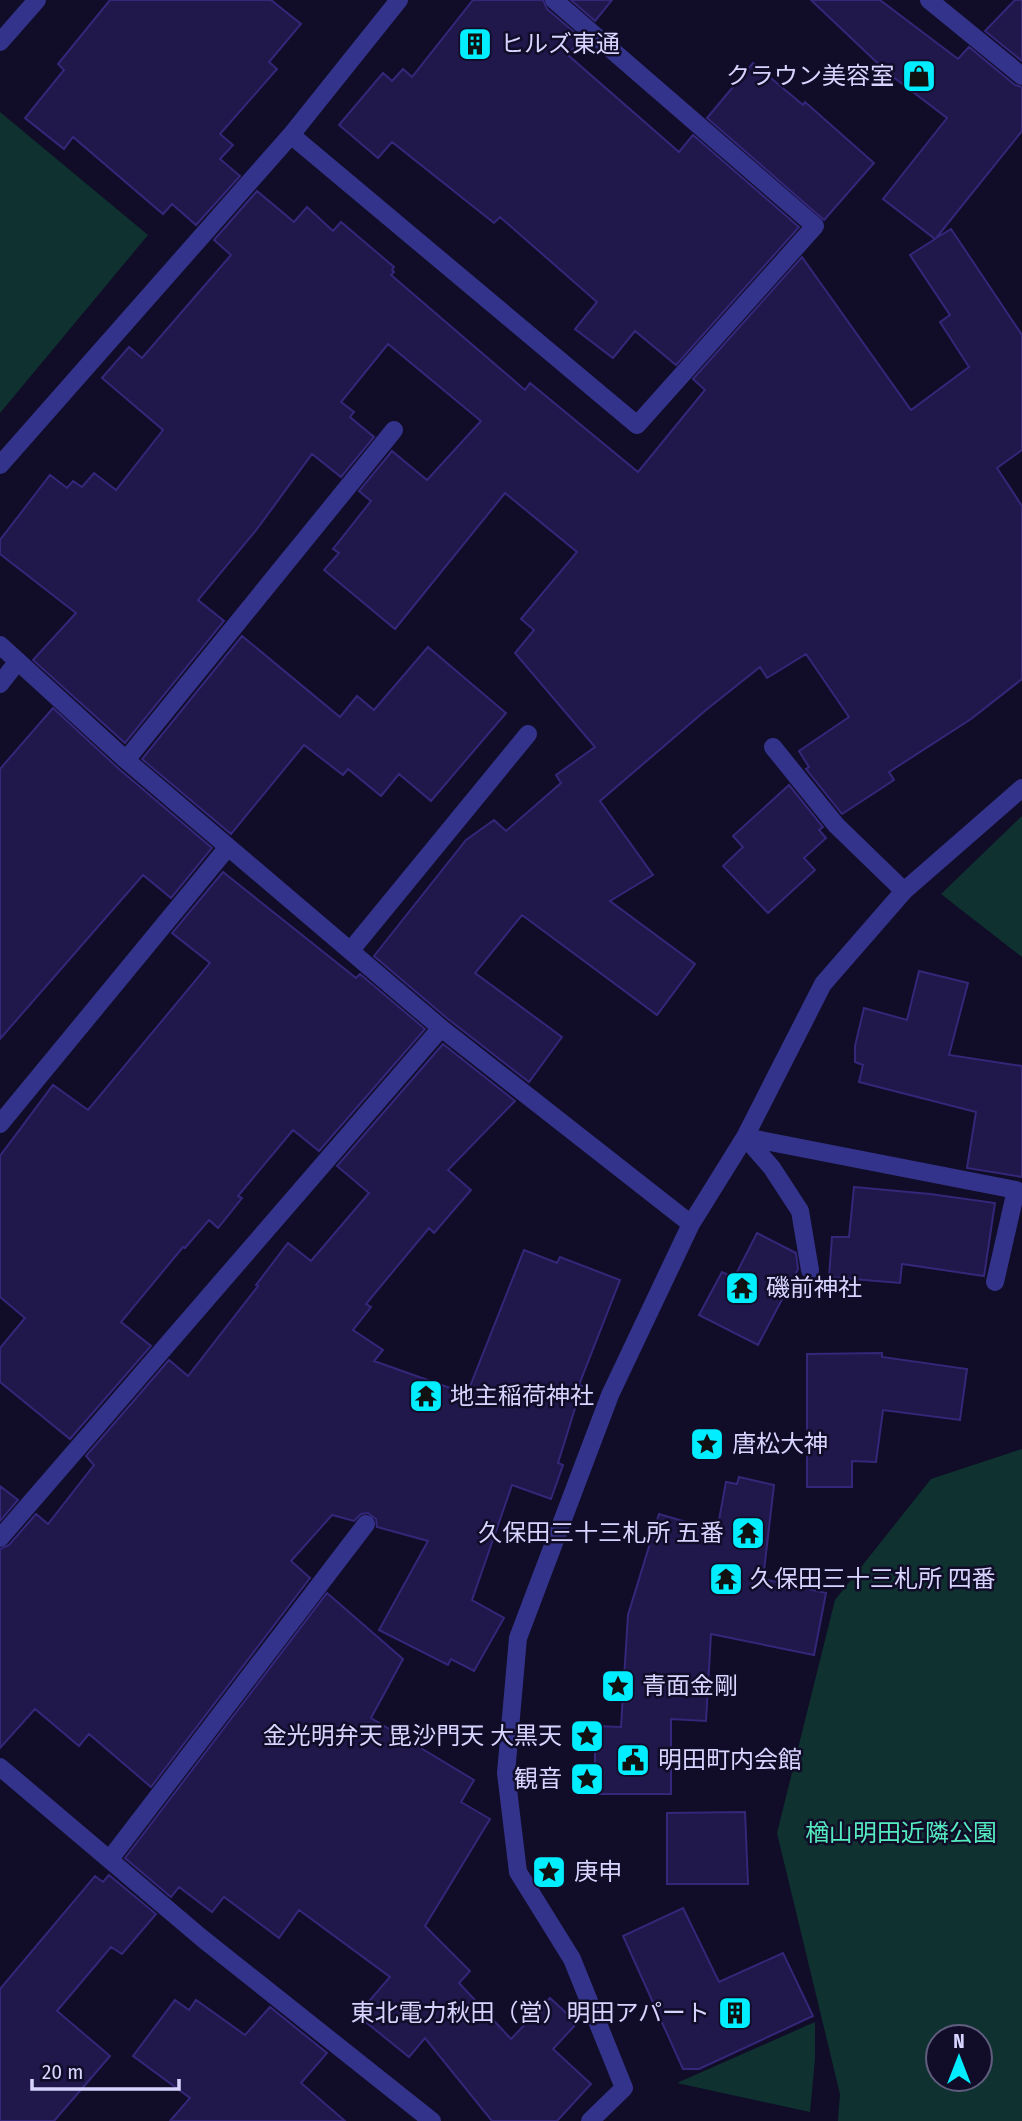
<svg xmlns="http://www.w3.org/2000/svg" width="1022" height="2121" viewBox="0 0 1022 2121" font-family="'Fira Sans Condensed','Noto Sans JP',sans-serif">
<rect width="100%" height="100%" fill="#110d28"/>
<path fill="#0f3230" fill-rule="evenodd" d="M 0,112 L 148,235 L 0,413 Z
M 1022,816 L 1022,957 L 941,894 Z
M 1022,1449 L 1022,2121 L 838,2121 L 840,2094 L 777,1833 L 835,1600 L 931,1479 ZM 938,2037 L 980,2037 L 980,2079 L 938,2079 Z
M 815,2022 L 815,2059 L 810,2112 L 677,2083 Z"/>
<path fill="#20174b" stroke="#342779" stroke-width="2" d="M 110,0 L 271,0 L 301,24 L 269,62 L 277,69 L 220,134 L 233,145 L 220,159 L 240,176 L 196,225 L 172,204 L 163,214 L 73,137 L 64,149 L 25,118 L 64,70 L 58,64 Z
M 473,0 L 543,0 L 547,9 L 581,38 L 568,55 L 679,152 L 693,135 L 799,227 L 676,365 L 635,331 L 613,358 L 575,329 L 597,302 L 500,217 L 494,223 L 392,142 L 378,158 L 339,125 L 383,73 L 392,81 L 403,69 L 412,77 Z
M 571,0 L 612,0 L 595,21 Z
M 811,0 L 880,0 L 958,59 L 969,47 L 1015,85 L 1022,87 L 1022,131 L 936,238 L 951,229 L 1022,335 L 1022,450 L 997,468 L 1022,506 L 1022,679 L 971,719 L 889,772 L 894,780 L 842,814 L 806,769 L 809,767 L 799,751 L 849,717 L 806,654 L 767,678 L 760,667 L 706,710 L 600,801 L 653,875 L 610,901 L 695,964 L 657,1015 L 522,915 L 475,973 L 562,1037 L 529,1082 L 448,1019 L 374,956 L 466,840 L 494,820 L 506,831 L 561,783 L 556,775 L 595,747 L 515,653 L 534,630 L 521,619 L 577,552 L 505,493 L 395,629 L 324,570 L 339,553 L 333,549 L 371,501 L 359,491 L 392,451 L 427,480 L 481,421 L 388,344 L 341,402 L 354,412 L 350,417 L 374,437 L 341,477 L 312,454 L 257,529 L 198,600 L 224,621 L 125,743 L 33,660 L 76,613 L 0,554 L 0,540 L 50,475 L 67,488 L 73,481 L 82,487 L 94,473 L 116,490 L 163,430 L 102,378 L 129,347 L 142,358 L 231,255 L 214,240 L 257,191 L 294,222 L 307,207 L 333,231 L 341,222 L 394,267 L 392,270 L 394,272 L 391,275 L 525,390 L 530,383 L 638,472 L 705,390 L 693,379 L 802,257 L 911,410 L 969,367 L 940,322 L 950,315 L 910,255 L 935,239 L 883,199 L 947,118 L 888,73 Z
M 1015,0 L 1022,0 L 1022,61 L 985,31 Z
M 753,63 L 803,105 L 805,102 L 874,163 L 824,220 L 707,118 Z
M 242,636 L 340,717 L 357,696 L 374,710 L 428,647 L 506,713 L 431,801 L 399,774 L 381,796 L 348,769 L 343,775 L 304,745 L 231,834 L 142,759 Z
M 53,708 L 119,769 L 212,848 L 171,898 L 143,875 L 0,1039 L 0,769 Z
M 789,785 L 823,827 L 819,830 L 826,838 L 804,858 L 815,870 L 768,913 L 723,866 L 743,847 L 733,836 Z
M 223,872 L 356,978 L 360,974 L 425,1029 L 319,1151 L 293,1130 L 238,1196 L 242,1198 L 218,1228 L 209,1220 L 185,1248 L 183,1247 L 121,1322 L 151,1346 L 70,1439 L 0,1382 L 0,1348 L 25,1318 L 0,1297 L 0,1156 L 53,1085 L 88,1110 L 210,963 L 172,933 Z
M 919,971 L 968,983 L 949,1055 L 1022,1066 L 1022,1177 L 967,1168 L 976,1112 L 859,1082 L 863,1065 L 855,1062 L 855,1046 L 864,1008 L 907,1020 Z
M 443,1044 L 515,1101 L 448,1170 L 471,1190 L 434,1233 L 429,1228 L 366,1304 L 371,1307 L 353,1330 L 383,1350 L 374,1361 L 467,1394 L 524,1250 L 557,1263 L 560,1257 L 620,1280 L 579,1385 L 582,1386 L 558,1463 L 563,1465 L 551,1499 L 512,1485 L 472,1600 L 504,1618 L 474,1671 L 451,1659 L 448,1665 L 379,1630 L 428,1541 L 377,1527 L 376,1519 L 368,1513 L 361,1514 L 354,1521 L 332,1515 L 291,1561 L 310,1578 L 151,1787 L 89,1734 L 79,1746 L 35,1709 L 0,1748 L 0,1549 L 9,1545 L 36,1514 L 48,1524 L 94,1465 L 86,1456 L 169,1360 L 188,1376 L 258,1286 L 256,1285 L 288,1243 L 311,1261 L 369,1193 L 337,1166 Z
M 854,1187 L 930,1194 L 995,1203 L 984,1276 L 902,1264 L 900,1283 L 829,1277 L 832,1237 L 849,1237 Z
M 757,1233 L 796,1253 L 798,1269 L 758,1345 L 699,1315 L 722,1272 L 734,1278 Z
M 882,1353 L 882,1357 L 967,1369 L 960,1420 L 883,1410 L 876,1462 L 852,1461 L 852,1487 L 807,1487 L 807,1354 Z
M 739,1477 L 774,1485 L 763,1579 L 826,1593 L 814,1655 L 711,1634 L 706,1721 L 671,1719 L 671,1794 L 595,1794 L 595,1726 L 621,1727 L 628,1615 L 659,1514 L 717,1531 L 726,1482 L 737,1484 Z
M 0,1486 L 18,1500 L 0,1521 Z
M 327,1593 L 403,1659 L 371,1718 L 474,1780 L 461,1802 L 490,1819 L 425,1926 L 470,1971 L 459,1983 L 511,2039 L 550,1998 L 577,2023 L 553,2049 L 591,2084 L 557,2121 L 492,2121 L 425,2038 L 409,2057 L 357,2015 L 390,1977 L 299,1910 L 279,1938 L 224,1897 L 212,1912 L 179,1887 L 171,1897 L 125,1858 Z
M 745,1812 L 748,1884 L 667,1884 L 667,1813 Z
M 109,1875 L 156,1914 L 122,1954 L 111,1947 L 57,2011 L 110,2056 L 54,2121 L 0,2121 L 0,1989 L 95,1876 L 103,1882 Z
M 683,1908 L 719,1982 L 783,1953 L 813,2016 L 699,2069 L 683,2069 L 623,1936 Z
M 175,2000 L 189,2010 L 196,2000 L 245,2035 L 270,2007 L 327,2053 L 301,2083 L 345,2121 L 170,2121 L 190,2098 L 133,2056 Z"/>
<g fill="none" stroke-linecap="round" stroke-linejoin="round">
<path stroke="#34338b" stroke-width="18" d="M 929,0 L 1022,76
M 0,42 L 37,0
M 291,135 L 637,425 L 815,226 L 554,0
M 0,465 L 291,135 L 399,0
M 0,645 L 126,760 L 441,1028 L 691,1224
M 0,684 L 18,661
M 773,747 L 836,825 L 904,891
M 126,760 L 394,430
M 351,950 L 528,734
M 0,1124 L 228,847
M 745,1137 L 1016,1190 L 995,1282
M 745,1137 L 772,1168 L 800,1211 L 810,1270
M 0,1538 L 441,1028
M 0,1767 L 203,1939 L 432,2121
M 110,1859 L 366,1524
M 590,2121 L 624,2088 L 572,1959 L 518,1872 L 506,1773 L 518,1638 L 610,1395 L 691,1224 L 745,1137 L 823,984 L 904,891 L 1022,788"/>
</g>
<defs>
<g id="building-square" transform="scale(1.75)"><rect x="-9" y="-9" width="18" height="18" rx="4" fill="#0ef" stroke="#110d28"/><path d="M-4-6H4V6H1V3H-1V6H-4ZM-2.5-4.3h1.7v1.8h-1.7ZM.8-4.3h1.7v1.8H.8ZM-2.5-1h1.7V.8h-1.7ZM.8-1h1.7V.8H.8Z" fill="#111"/></g>
<g id="shop-square" transform="scale(1.75)"><rect x="-9" y="-9" width="18" height="18" rx="4" fill="#0ef" stroke="#110d28"/><path d="M-5-2.5h2.3a2.7 3.5 0 0 1 5.4 0H5L5.5 6h-11ZM-1.5-2.5h3a1.5 2.3 0 0 0-3 0Z" fill="#111"/></g>
<g id="temple-square" transform="scale(1.75)"><rect x="-9" y="-9" width="18" height="18" rx="4" fill="#0ef" stroke="#110d28"/><path d="M0-6L5-2H3V0L6.5 2.5H4V6H1.5V3h-3V6H-4V2.5H-6.5L-3 0V-2H-5Z" fill="#111"/></g>
<g id="sight-square" transform="scale(1.75)"><rect x="-9" y="-9" width="18" height="18" rx="4" fill="#0ef" stroke="#110d28"/><path d="M0-6L1.8-2.2L6-1.7L2.9 1.2L3.7 5.4L0 3.3L-3.7 5.4L-2.9 1.2L-6-1.7L-1.8-2.2Z" fill="#111"/></g>
<g id="civic-square" transform="scale(1.75)"><rect x="-9" y="-9" width="18" height="18" rx="4" fill="#0ef" stroke="#110d28"/><path d="M-.6-6.5H3V-4.5H.6V-3L4-1V1h2V6H-6V1h2V-1L-.6-3ZM-1.2 2.5V6h2.4V2.5Z" fill="#111"/></g>
</defs>
<g fill-rule="evenodd">
<use href="#building-square" x="475" y="44"/>
<use href="#shop-square" x="919" y="76"/>
<use href="#temple-square" x="742" y="1288"/>
<use href="#temple-square" x="426" y="1396"/>
<use href="#sight-square" x="707" y="1444"/>
<use href="#temple-square" x="748" y="1533"/>
<use href="#temple-square" x="726" y="1579"/>
<use href="#sight-square" x="618" y="1686"/>
<use href="#sight-square" x="587" y="1736"/>
<use href="#civic-square" x="633" y="1760"/>
<use href="#sight-square" x="587" y="1779"/>
<use href="#sight-square" x="549" y="1872"/>
<use href="#building-square" x="735" y="2013"/>
</g>
<g text-anchor="middle" dominant-baseline="central" stroke-width="5" stroke-linejoin="round" paint-order="stroke">
<g font-size="24" fill="#d7d4ff" stroke="#110d28" text-anchor="start">
<text x="500" y="44">ヒルズ東通</text>
<text x="894" y="76" text-anchor="end">クラウン美容室</text>
<text x="766" y="1288">磯前神社</text>
<text x="450" y="1396">地主稲荷神社</text>
<text x="732" y="1444">唐松大神</text>
<text x="724" y="1533" text-anchor="end">久保田三十三札所 五番</text>
<text x="750" y="1579">久保田三十三札所 四番</text>
<text x="642" y="1686">青面金剛</text>
<text x="562" y="1736" text-anchor="end">金光明弁天 毘沙門天 大黒天</text>
<text x="658" y="1760">明田町内会館</text>
<text x="562" y="1779" text-anchor="end">観音</text>
<text x="574" y="1872">庚申</text>
<text x="710" y="2013" text-anchor="end">東北電力秋田（営）明田アパート</text>
</g>
<g font-size="24" fill="#54ebc0" stroke="#110d28">
<text x="901" y="1833">楢山明田近隣公園</text>
</g>
</g>
<g transform="translate(959 2058)"><circle r="33" fill="#110d28" stroke="#605d7e" stroke-width="2"/>
<path d="M0-5L12 26L0 18L-12 26Z" fill="#00eeff"/>
<text y="-10" font-size="19" font-weight="bold" text-anchor="middle" fill="#d7d4ff">N</text>
</g>
<path d="M32 2079v10h147v-10" fill="none" stroke="#d7d4ff" stroke-width="3.5"/>
<text x="42" y="2079" font-size="21" fill="#d7d4ff" stroke="#110d28" stroke-width="5" paint-order="stroke">20 m</text>
</svg>
